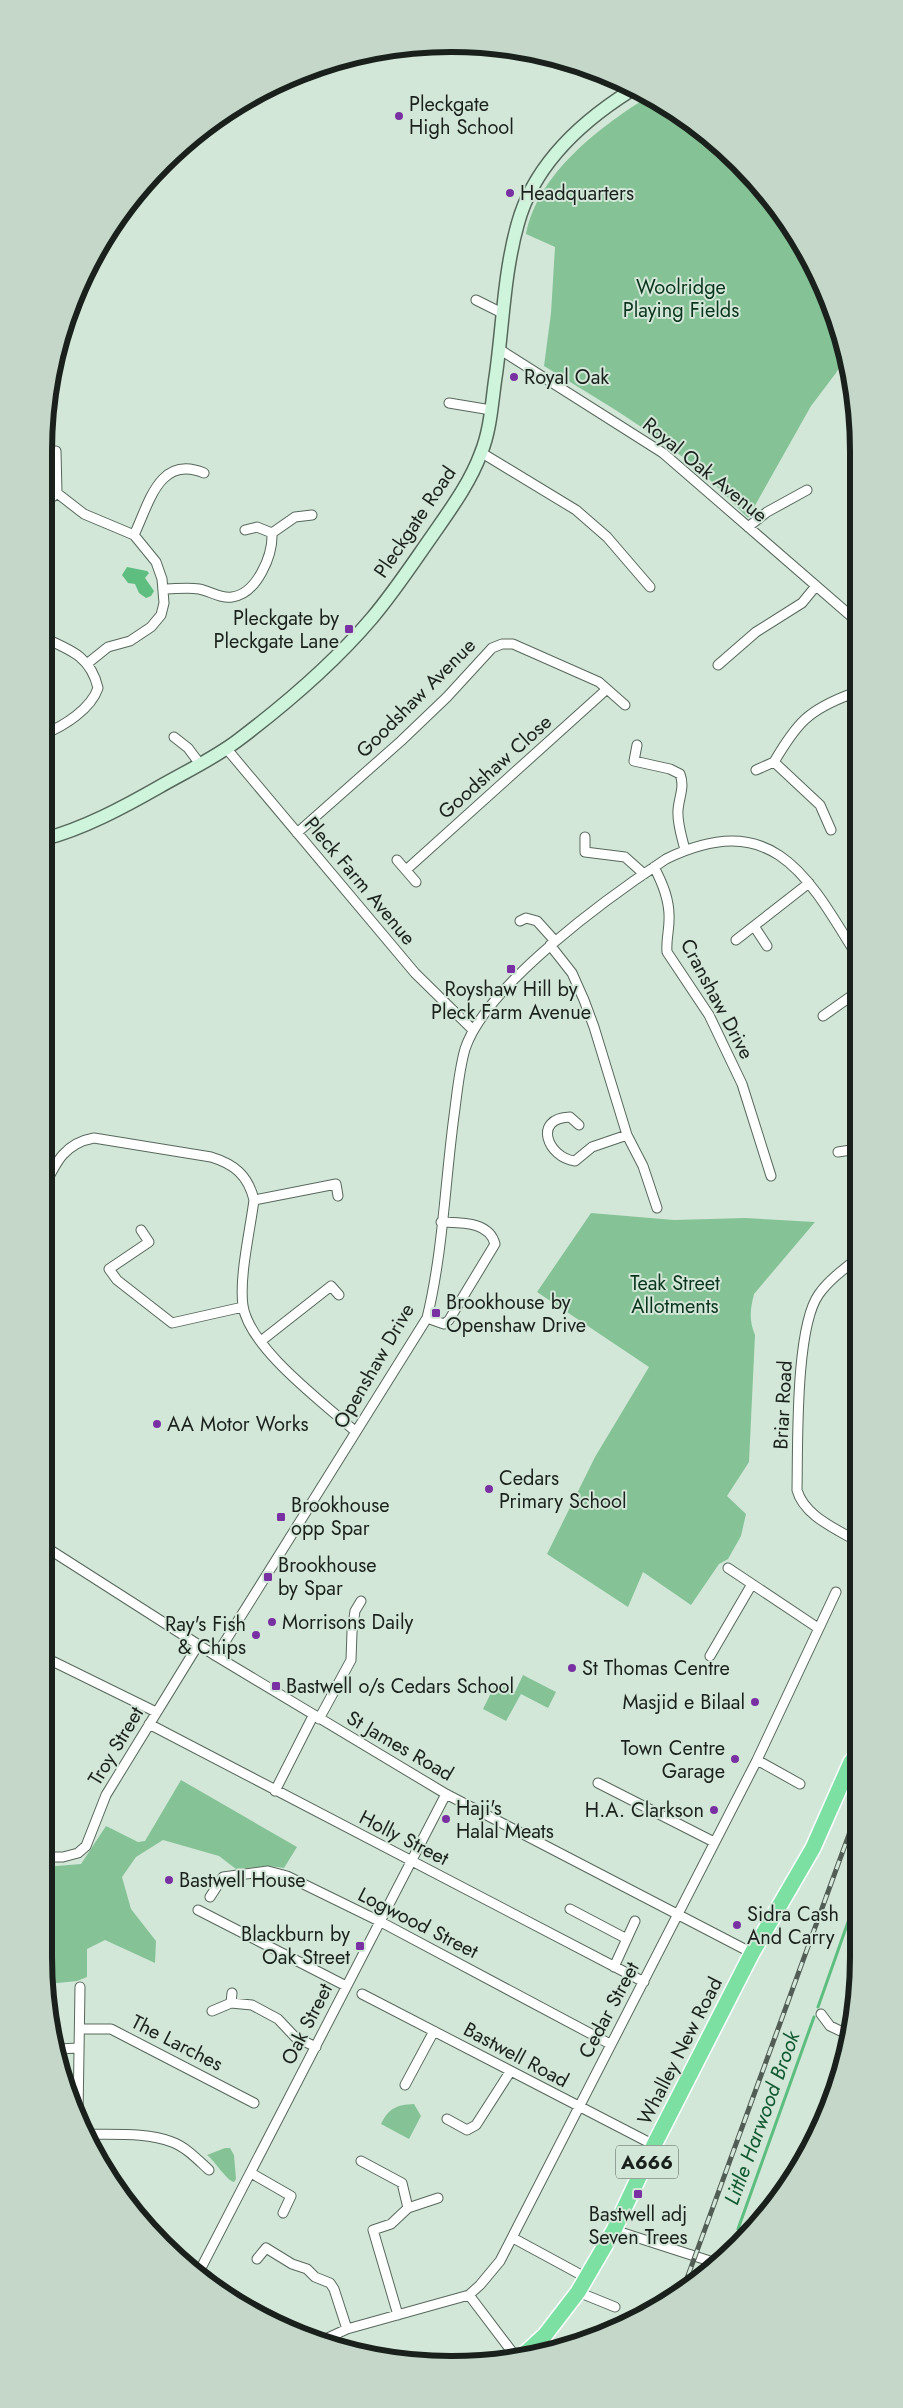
<svg xmlns="http://www.w3.org/2000/svg" width="903" height="2408" viewBox="0 0 903 2408" font-family="Jost,sans-serif">
<rect width="100%" height="100%" fill="#d3e7d8"/>
<path fill="#85c397" d="M 646,98 L 678,112 L 758,183 L 817,271 L 844,359 L 836,373 L 811,406 L 748,518 C 735,505 723,492 710,480 C 660,435 601,401 544,366 L 551,313 L 555,247 L 526,234 C 538,174 597,129 646,98 Z
M 591,1213 L 674,1220 L 745,1218 L 815,1222 L 754,1294 C 750,1310 749,1320 755,1335 L 749,1462 L 727,1496 L 746,1514 L 741,1536 L 728,1559 L 719,1564 L 691,1605 L 643,1572 L 628,1607 L 547,1554 L 595,1457 L 649,1367 L 537,1292 Z
M 523,1675 L 556,1692 L 548,1708 L 521,1694 L 506,1721 L 483,1709 L 496,1683 L 515,1692 Z
M 181,1780 L 297,1847 L 284,1868 L 269,1866 L 236,1869 L 219,1856 L 163,1840 L 136,1857 L 122,1877 L 131,1909 L 156,1941 L 155,1963 L 105,1940 L 87,1949 L 87,1977 L 77,1981 L 48,1984 L 44,1956 L 44,1867 L 81,1864 L 106,1826 L 138,1842 L 145,1841 Z
M 414,2104 L 421,2116 L 409,2139 L 381,2124 C 389,2108 396,2105 414,2104 Z
M 225,2148 L 230,2148 L 234,2155 L 236,2179 L 234,2182 C 227,2181 215,2161 207,2155 Z"/>
<path fill="#5ebe80" d="M 127,567 L 147,571 L 149,573 L 145,578 L 154,591 L 151,596 L 146,598 L 139,593 L 135,584 L 128,583 L 122,575 Z"/>
<g fill="none" stroke-linecap="round" stroke-linejoin="round">
<path stroke="#5ebe80" stroke-width="3" d="M 818,2007 L 859,1891
M 738,2229 L 814,2017"/>
<g stroke="#56685b" stroke-width="11">
<path id="minor" d="M 476,300 L 502,313
M 499,349 L 663,453 L 852,617 L 856,612
M 449,403 L 491,410
M 56,451 L 57,493
M 482,453 L 576,510 L 607,537 L 650,587
M 44,504 L 57,493 L 84,514 L 134,535 L 156,562 L 162,579 L 164,603 L 161,615 L 151,627 L 130,641 L 108,647 L 88,663
M 748,527 L 767,512 L 807,490
M 272,533 L 295,517 L 312,515
M 134,535 C 149,504 159,454 204,473
M 164,589 C 175,589 188,587 199,589 C 210,591 221,599 232,597 C 257,594 273,555 272,533 L 257,527 L 245,530
M 44,638 C 71,650 91,657 98,688 C 91,709 64,726 44,734
M 718,665 L 756,632 L 802,603 L 816,586
M 855,692 L 851,694 L 856,711
M 174,737 L 188,748 L 200,764
M 637,745 L 634,761 L 670,769 L 680,774 C 685,787 679,797 678,810 C 677,824 682,837 685,850
M 226,748 L 415,973 L 473,1030
M 756,770 L 774,762
M 831,830 L 820,805 L 774,762 C 797,723 808,710 851,694
M 297,833 L 401,741 L 447,697 L 492,648 L 502,644 L 513,644 L 599,682 L 625,705
M 585,837 L 585,852 L 625,857 L 644,874
M 397,860 L 416,882
M 654,867 C 663,884 670,901 669,920 C 669,931 666,940 667,952 L 709,1015 L 742,1084 L 771,1176
M 406,870 L 607,689
M 520,921 L 526,918 L 537,921 L 555,941
M 754,926 L 767,946
M 736,940 L 809,883
M 550,945 L 572,973 L 584,1000 L 594,1027 L 627,1135 L 643,1166 L 657,1208
M 823,1016 L 857,992
M 579,1125 L 570,1117 C 532,1118 548,1158 575,1161 L 592,1147 L 627,1135
M 838,1152 L 857,1149
M 44,1187 C 56,1162 65,1143 94,1138 L 211,1157 C 234,1164 248,1175 254,1200 C 250,1231 239,1277 243,1306 C 250,1349 324,1403 356,1432
M 254,1200 L 336,1184 L 338,1196
M 141,1230 L 149,1242 L 109,1269 L 117,1280 L 172,1323 L 243,1307
M 858,1258 C 844,1269 829,1280 819,1294 C 795,1327 798,1446 797,1490 C 804,1516 837,1529 858,1542
M 427,1318 L 444,1324 L 449,1320 L 495,1244 C 489,1221 461,1223 441,1222
M 261,1341 L 331,1286 L 339,1295
M 44,1546 L 216,1656 L 446,1794 L 752,1953
M 728,1568 L 818,1628
M 216,1656 L 427,1318 C 443,1252 445,1183 454,1116 C 457,1094 459,1070 465,1049 C 486,985 610,896 666,859 C 772,808 807,874 857,956
M 710,1656 L 752,1584
M 44,1657 L 156,1712
M 319,1719 L 351,1660 L 352,1632 L 355,1611 L 361,1601
M 149,1724 L 644,1982
M 757,1760 L 800,1784
M 598,1783 L 714,1842
M 275,1791 L 313,1716
M 44,1857 L 63,1857 L 78,1853 L 86,1846 L 106,1795 L 198,1645
M 210,1897 L 223,1877 L 268,1871 L 287,1876 L 381,1922 L 610,2044
M 570,1909 L 627,1939
M 198,1910 L 346,1986
M 614,1967 L 635,1921
M 362,1994 L 654,2145
M 231,2003 L 232,1993
M 212,2011 L 231,2003 L 252,2005 L 278,2019 L 295,2037 L 316,2047
M 821,2014 L 830,2026 L 849,2035
M 80,2029 L 111,2029 L 254,2103
M 59,2049 L 78,2048
M 405,2085 L 434,2031
M 78,2116 L 80,1987
M 447,2119 L 467,2130 L 476,2125 L 510,2072
M 86,2134 C 113,2135 146,2132 172,2142 C 186,2147 198,2160 209,2170
M 361,2161 L 402,2183 L 408,2208
M 251,2173 L 291,2196 L 283,2213
M 614,2230 L 713,2262
M 513,2238 L 585,2277
M 257,2259 L 266,2248 L 292,2264 L 307,2269 L 315,2277 L 330,2283 L 334,2289 L 347,2329
M 200,2270 L 446,1794
M 578,2292 L 615,2307
M 227,2293 L 316,2340
M 469,2295 L 516,2357
M 398,2315 L 373,2230 L 391,2224 L 408,2208 L 438,2198
M 621,2326 L 623,2320
M 319,2342 L 347,2329 L 469,2295 L 480,2285 L 500,2261 L 757,1760 L 836,1592"/>
</g>
<g stroke="#56685b" stroke-width="15">
<path id="secondary" d="M 44,839 C 83,829 124,807 159,787 C 185,772 213,759 237,741 C 286,704 333,664 372,618 C 394,592 413,563 432,536 C 450,510 470,483 481,453 C 491,429 492,399 496,374 C 503,324 504,272 518,223 C 534,165 581,122 630,91"/>
</g>
<g stroke="#fff" stroke-width="18">
<path id="trunk" d="M 521,2357 L 545,2335 L 578,2292 L 614,2230 L 654,2145 L 752,1953 L 813,1848 L 851,1762 L 859,1753"/>
</g>
<use href="#minor" stroke="#fff" stroke-width="9"/>
<use href="#secondary" stroke="#cef4dc" stroke-width="12"/>
<use href="#trunk" stroke="#7ce0a2" stroke-width="15"/>
<g stroke="#525d55" stroke-width="5">
<path id="rail" d="M 682,2292 L 859,1807"/>
</g>
<use href="#rail" stroke="#d3e7d8" stroke-width="3" stroke-dasharray="9" stroke-linecap="butt"/>
</g>
<g fill="#7930a2" stroke="#d3e7d8" stroke-width="2">
<circle cx="399" cy="116" r="5"/>
<circle cx="510" cy="193" r="5"/>
<circle cx="514" cy="377" r="5"/>
<rect x="344" y="624" width="10" height="10" rx="2.5"/>
<rect x="506" y="964" width="10" height="10" rx="2.5"/>
<rect x="431" y="1308" width="10" height="10" rx="2.5"/>
<circle cx="157" cy="1424" r="5"/>
<circle cx="489" cy="1489" r="5"/>
<rect x="276" y="1512" width="10" height="10" rx="2.5"/>
<rect x="263" y="1572" width="10" height="10" rx="2.5"/>
<circle cx="272" cy="1622" r="5"/>
<circle cx="256" cy="1635" r="5"/>
<circle cx="572" cy="1668" r="5"/>
<rect x="271" y="1681" width="10" height="10" rx="2.5"/>
<circle cx="755" cy="1702" r="5"/>
<circle cx="735" cy="1759" r="5"/>
<circle cx="714" cy="1810" r="5"/>
<circle cx="446" cy="1819" r="5"/>
<circle cx="169" cy="1880" r="5"/>
<circle cx="737" cy="1925" r="5"/>
<rect x="355" y="1941" width="10" height="10" rx="2.5"/>
<rect x="633" y="2189" width="10" height="10" rx="2.5"/>
</g>
<g text-anchor="middle" dominant-baseline="central" stroke-width="4" stroke-linejoin="round" paint-order="stroke">
<rect fill="#d3e7d8" stroke="#525c54" stroke-width="1" x="616" y="2145.5" width="62" height="33" rx="4"/>
<g font-size="19" font-weight="bold" fill="#1a211c">
<text x="647" y="2162">A666</text>
</g>
<g font-size="20" fill="#1a211c" stroke="#d3e7d8" text-anchor="start">
<text x="409" y="104">Pleckgate<tspan x="409" dy="23">High School</tspan></text>
<text x="520" y="193">Headquarters</text>
<text x="524" y="377">Royal Oak</text>
<text x="339" y="618" text-anchor="end">Pleckgate by<tspan x="339" dy="23">Pleckgate Lane</tspan></text>
<text x="511" y="989" text-anchor="middle">Royshaw Hill by<tspan x="511" dy="23">Pleck Farm Avenue</tspan></text>
<text x="446" y="1302">Brookhouse by<tspan x="446" dy="23">Openshaw Drive</tspan></text>
<text x="167" y="1424">AA Motor Works</text>
<text x="499" y="1478">Cedars<tspan x="499" dy="23">Primary School</tspan></text>
<text x="291" y="1505">Brookhouse<tspan x="291" dy="23">opp Spar</tspan></text>
<text x="278" y="1565">Brookhouse<tspan x="278" dy="23">by Spar</tspan></text>
<text x="282" y="1622">Morrisons Daily</text>
<text x="246" y="1624" text-anchor="end">Ray's Fish<tspan x="246" dy="23">&amp; Chips</tspan></text>
<text x="582" y="1668">St Thomas Centre</text>
<text x="286" y="1686">Bastwell o/s Cedars School</text>
<text x="745" y="1702" text-anchor="end">Masjid e Bilaal</text>
<text x="725" y="1748" text-anchor="end">Town Centre<tspan x="725" dy="23">Garage</tspan></text>
<text x="456" y="1808">Haji's<tspan x="456" dy="23">Halal Meats</tspan></text>
<text x="704" y="1810" text-anchor="end">H.A. Clarkson</text>
<text x="179" y="1880">Bastwell House</text>
<text x="747" y="1914">Sidra Cash<tspan x="747" dy="23">And Carry</tspan></text>
<text x="350" y="1934" text-anchor="end">Blackburn by<tspan x="350" dy="23">Oak Street</tspan></text>
<text x="638" y="2214" text-anchor="middle">Bastwell adj<tspan x="638" dy="23">Seven Trees</tspan></text>
</g>
<g font-size="20" fill="#0a331b" stroke="#d3e7d8">
<text x="681" y="287">Woolridge<tspan x="681" dy="23">Playing Fields</tspan></text>
<text x="675" y="1283">Teak Street<tspan x="675" dy="23">Allotments</tspan></text>
</g>
<g font-size="20" fill="#1a211c" stroke="#d3e7d8">
<text transform="translate(705 470) rotate(39)">Royal Oak Avenue</text>
<text transform="translate(415 522) rotate(-56)">Pleckgate Road</text>
<text transform="translate(416 698) rotate(-45)">Goodshaw Avenue</text>
<text transform="translate(495 767) rotate(-42)">Goodshaw Close</text>
<text transform="translate(360 881) rotate(50)">Pleck Farm Avenue</text>
<text transform="translate(717 999) rotate(62)">Cranshaw Drive</text>
<text transform="translate(374 1366) rotate(-60)">Openshaw Drive</text>
<text transform="translate(783 1405) rotate(-87)">Briar Road</text>
<text transform="translate(116 1746) rotate(-59)">Troy Street</text>
<text transform="translate(400 1746) rotate(30)">St James Road</text>
<text transform="translate(404 1838) rotate(27)">Holly Street</text>
<text transform="translate(418 1923) rotate(27)">Logwood Street</text>
<text transform="translate(609 2010) rotate(-62)">Cedar Street</text>
<text transform="translate(307 2024) rotate(-63)">Oak Street</text>
<text transform="translate(177 2043) rotate(27)">The Larches</text>
<text transform="translate(680 2051) rotate(-63)">Whalley New Road</text>
<text transform="translate(516 2055) rotate(28)">Bastwell Road</text>
</g>
<g font-size="21" font-style="italic" fill="#125931" stroke="#d3e7d8">
<text transform="translate(762 2118) rotate(-70)">Little Harwood Brook</text>
</g>
</g>
<path d="M0 0H903V2408H0ZM451 52H451A399 399 0 0 1 850 451V1957A399 399 0 0 1 451 2356H451A399 399 0 0 1 52 1957V451A399 399 0 0 1 451 52Z" fill="#c4d7c9" fill-rule="evenodd"/>
<path fill="none" stroke="#1a211c" stroke-width="6" d="M451 52H451A399 399 0 0 1 850 451V1957A399 399 0 0 1 451 2356H451A399 399 0 0 1 52 1957V451A399 399 0 0 1 451 52Z"/>
</svg>
